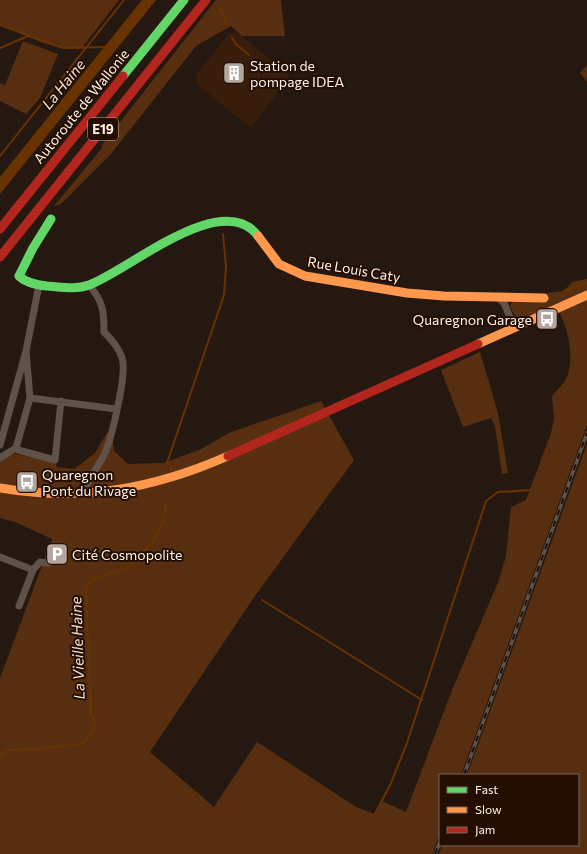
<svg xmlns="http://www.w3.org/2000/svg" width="587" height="854" viewBox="0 0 587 854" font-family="Commissioner,sans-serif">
<rect width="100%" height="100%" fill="#251810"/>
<path fill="#381d0a" d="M 237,32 L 290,76 L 251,128 L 196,84 L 197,74 L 228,35 Z"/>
<path fill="#572f10" d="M 0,0 L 119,0 L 81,49 C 53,51 26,35 0,25 Z
M 216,0 L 281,0 L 285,36 L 242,36 L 231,26 L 196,46 L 110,155 L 61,204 L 54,206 L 102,148 L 102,145 Z
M 23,41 L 58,54 L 40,98 L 26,114 L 0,101 L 0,83 L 5,85 Z
M 587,65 L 587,82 L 580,73 Z
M 587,279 L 587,291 L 524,318 C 515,319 513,313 510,306 L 513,300 L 546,300 L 547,293 L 564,291 L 572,282 Z
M 587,299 L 587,425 L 461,775 L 440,775 L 440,834 L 432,854 L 0,854 L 0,678 L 52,539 L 15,522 L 0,518 L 0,459 L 15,454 L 55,462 L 57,467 L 74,469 L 95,453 L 107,433 L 112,434 L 114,451 L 128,464 L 164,463 L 201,449 L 229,433 L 321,401 L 354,460 L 255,596 L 150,752 L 214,807 L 257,742 L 356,807 L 375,814 L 382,801 L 406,812 L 452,690 L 499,580 L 506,556 L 511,507 L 526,500 L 551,433 L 554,419 L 552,396 C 556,391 563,385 566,379 C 575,360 569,330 559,312 Z
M 480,352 L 498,413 L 508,473 L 502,474 L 495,426 L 491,418 L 463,427 L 441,370 Z
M 587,444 L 587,854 L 439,854 L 442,845 L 578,845 L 578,775 L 467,775 Z"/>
<path fill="#683201" d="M 142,0 L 156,0 L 0,194 L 0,177 Z"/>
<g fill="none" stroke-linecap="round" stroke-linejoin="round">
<path stroke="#683201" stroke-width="2" d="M 218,5 L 227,25
M 0,25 L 63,48 L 106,47
M 232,38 L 236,44 L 249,55
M 0,48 L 28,36
M 0,156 L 124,0
M 564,291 L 587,283
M 167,463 L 224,295 L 226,266 L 223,234
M 262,600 L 422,700
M 0,756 L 6,750 L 38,749 L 82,744 C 92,734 99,726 91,713 L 86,587 C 95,574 114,574 128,567 C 132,565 136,560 139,556 C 156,540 165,526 166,502
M 375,814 L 391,783 L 407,743 L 486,501 L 498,492 L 531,490"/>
<path stroke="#605248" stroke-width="7" d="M 497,297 L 504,303 L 514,327
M 26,351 L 30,398 L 16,448 L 18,450 L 55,460 L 61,401
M 30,398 L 116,409
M 0,445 L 26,351 L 39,285
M 0,458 L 16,448
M 84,493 C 89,477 98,467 105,453 C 112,437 125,380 123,363 C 122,351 112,340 104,332 C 104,311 103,301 89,285
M 0,557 L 33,570 L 40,562 L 48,563
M 19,606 L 33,570"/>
<path stroke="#63d668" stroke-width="9" d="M 123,76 L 184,0
M 51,219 L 33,248 L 19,276 C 26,283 37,285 47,286 C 61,287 76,290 89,285 C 128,271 222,188 258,236"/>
<path stroke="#ff974d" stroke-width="9" d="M 258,236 L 279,264 L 305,276 L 407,293 L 444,296 L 544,298
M 478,344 L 587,295
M 0,488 C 81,502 153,489 228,456"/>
<path stroke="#b3261e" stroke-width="9" d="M 0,229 L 123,76
M 0,257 L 206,0
M 228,456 L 478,344"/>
<g stroke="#5f544c" stroke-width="3.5">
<path id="rail" d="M 464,775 L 587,433
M 435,854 L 440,842"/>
</g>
<use href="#rail" stroke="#230e01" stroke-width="2" stroke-dasharray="6" stroke-linecap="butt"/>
</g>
<defs>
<g id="building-square" transform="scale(1.15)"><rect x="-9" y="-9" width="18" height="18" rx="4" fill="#b3a69e" stroke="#230e01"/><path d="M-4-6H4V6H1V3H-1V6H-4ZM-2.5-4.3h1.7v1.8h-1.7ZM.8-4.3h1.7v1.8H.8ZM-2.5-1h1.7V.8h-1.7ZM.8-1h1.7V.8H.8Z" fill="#fff"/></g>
<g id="bus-square" transform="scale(1.15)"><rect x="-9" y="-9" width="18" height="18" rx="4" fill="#b3a69e" stroke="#230e01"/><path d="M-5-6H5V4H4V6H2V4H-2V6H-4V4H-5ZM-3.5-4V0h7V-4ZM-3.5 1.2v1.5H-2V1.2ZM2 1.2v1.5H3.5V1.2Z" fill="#fff"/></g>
<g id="parking-square" transform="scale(1.15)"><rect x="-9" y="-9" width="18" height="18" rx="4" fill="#b3a69e" stroke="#230e01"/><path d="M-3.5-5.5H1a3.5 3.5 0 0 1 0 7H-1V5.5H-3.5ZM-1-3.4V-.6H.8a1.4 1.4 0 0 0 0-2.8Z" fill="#fff"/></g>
</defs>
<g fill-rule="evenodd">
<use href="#building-square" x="234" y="73"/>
<use href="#bus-square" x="547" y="319"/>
<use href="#bus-square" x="27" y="482"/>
<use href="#parking-square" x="57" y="554"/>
</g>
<g text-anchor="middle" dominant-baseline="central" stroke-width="4" stroke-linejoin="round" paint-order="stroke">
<rect fill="#230e01" stroke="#bdaea4" stroke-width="1" x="88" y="118" width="30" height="22" rx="3"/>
<g font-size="13" font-weight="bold" fill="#fff2ea">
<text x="103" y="129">E19</text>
</g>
<g font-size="14" fill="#fff2ea" stroke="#230e01" text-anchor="start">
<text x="250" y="65">Station de<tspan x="250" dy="16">pompage IDEA</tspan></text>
<text x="532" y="319" text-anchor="end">Quaregnon Garage</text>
<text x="42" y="474">Quaregnon<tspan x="42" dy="16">Pont du Rivage</tspan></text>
<text x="72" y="554">Cité Cosmopolite</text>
</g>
<g font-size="14" fill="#fff2ea" stroke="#230e01">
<text transform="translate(81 106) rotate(-51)">Autoroute de Wallonie</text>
<text transform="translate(354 269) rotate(10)">Rue Louis Caty</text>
</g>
<g font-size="15" font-style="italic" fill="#f2dfd3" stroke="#230e01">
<text transform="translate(63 84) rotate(-51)">La Haine</text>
<text transform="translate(77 648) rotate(-92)">La Vieille Haine</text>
</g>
</g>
<rect x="439" y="774" width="140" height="72" fill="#230e01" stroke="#7b695e"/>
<rect x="447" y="787" width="20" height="6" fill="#63d668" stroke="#7b695e"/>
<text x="475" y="794" font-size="12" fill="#fff2ea">Fast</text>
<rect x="447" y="807" width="20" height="6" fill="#ff974d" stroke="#7b695e"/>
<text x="475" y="814" font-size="12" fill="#fff2ea">Slow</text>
<rect x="447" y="827" width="20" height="6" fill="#b3261e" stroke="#7b695e"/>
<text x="475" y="834" font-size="12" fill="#fff2ea">Jam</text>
</svg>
